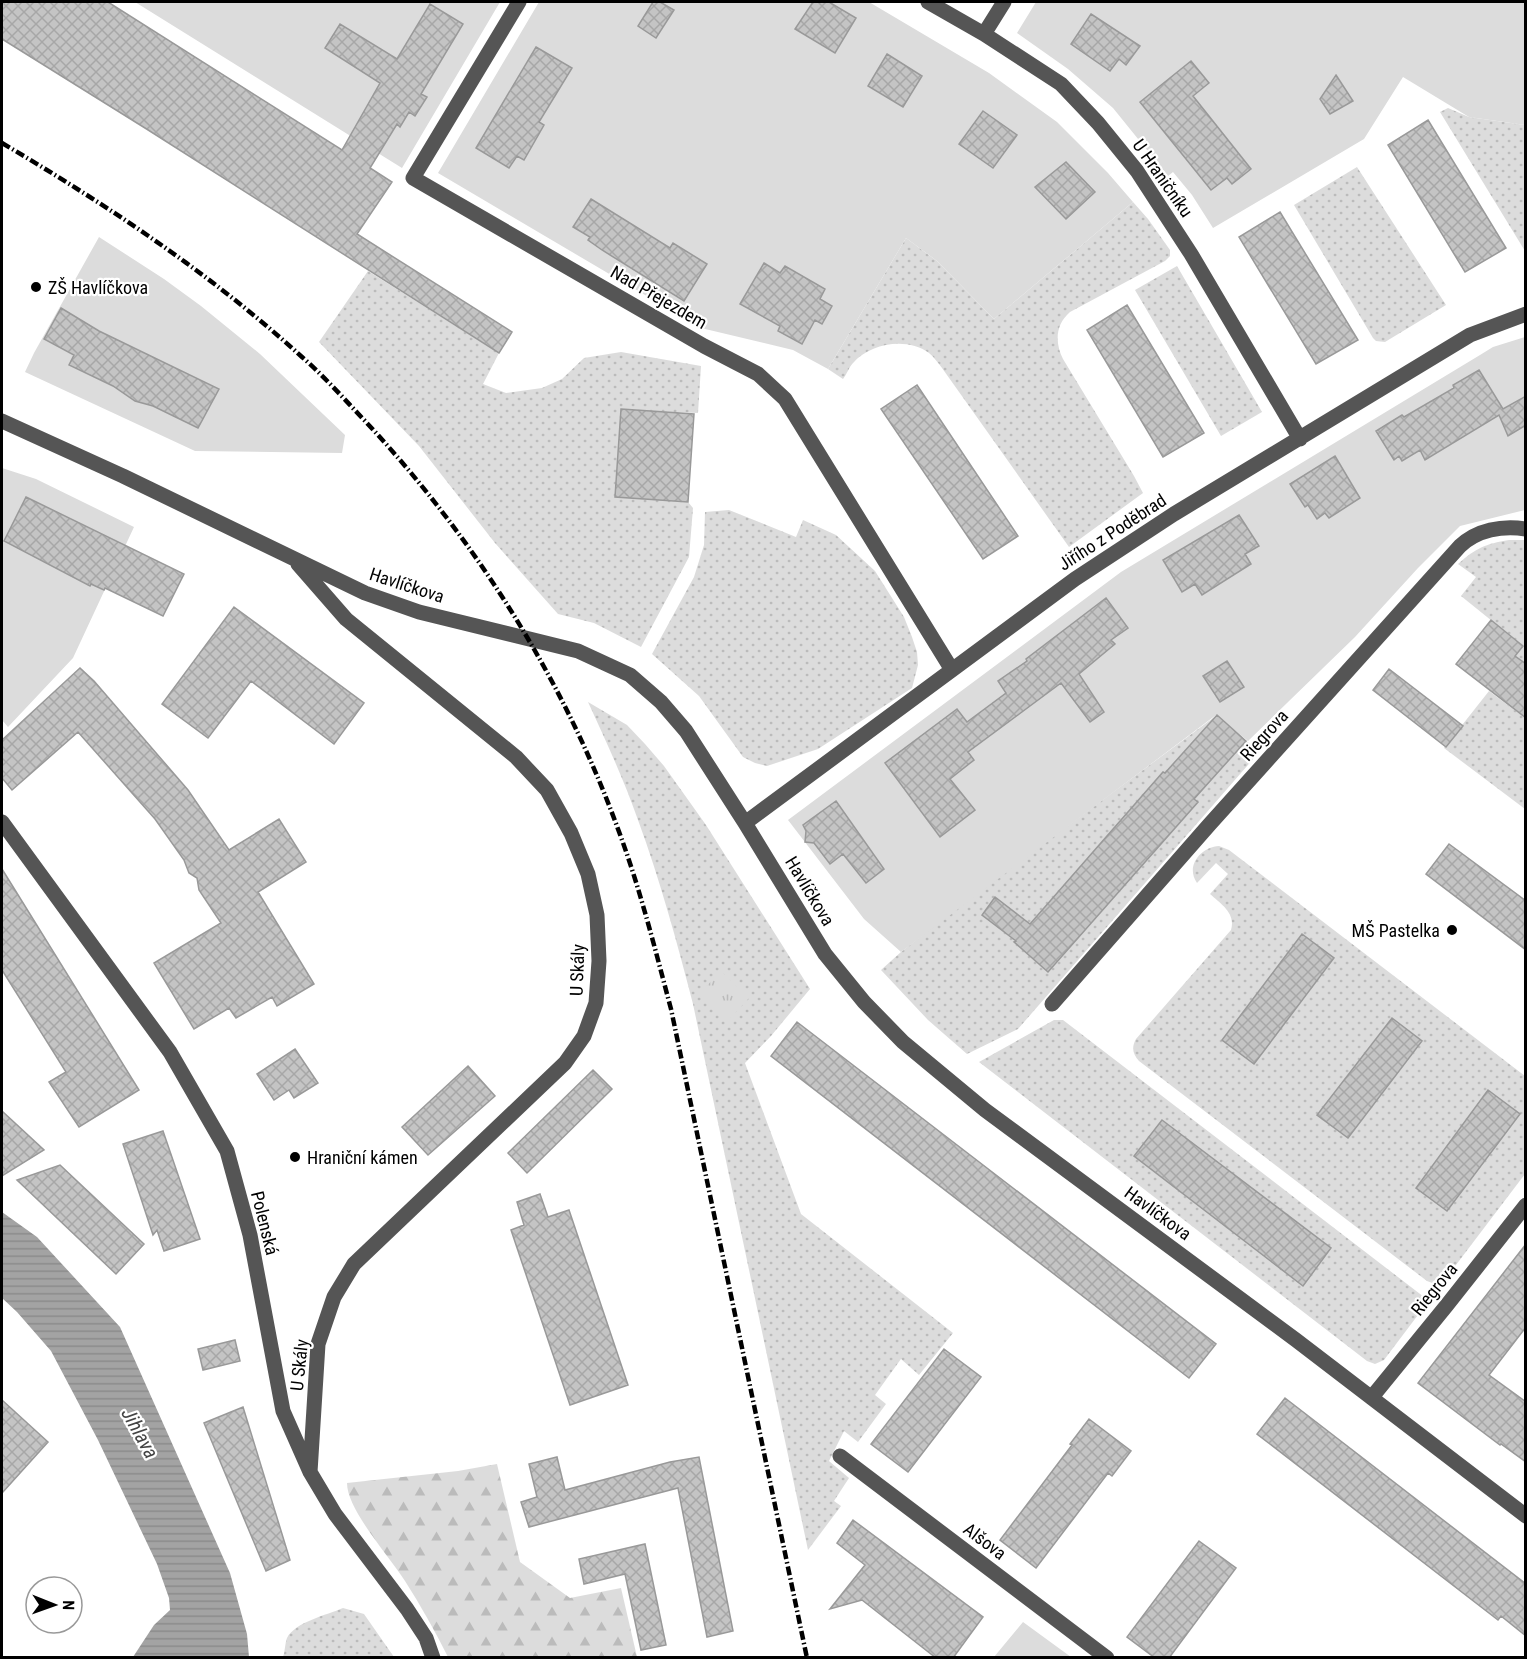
<svg xmlns="http://www.w3.org/2000/svg" width="1527" height="1659" viewBox="0 0 1527 1659" font-family="'Roboto Condensed',sans-serif">
<defs>
<pattern id="grass-dots" width="8" height="8" patternUnits="userSpaceOnUse" patternTransform="scale(1.5)"><rect width="8" height="8" fill="#dcdcdc"/><path d="M2 2h.1M6 6h.1" fill="none" stroke="#bbb" stroke-width="1.8" stroke-linecap="round"/></pattern>
<pattern id="forest-firs" width="22" height="20" patternUnits="userSpaceOnUse" patternTransform="scale(1.5)"><rect width="22" height="20" fill="#dcdcdc"/><path d="M5 1l3.5 6h-7zM16 11l3.5 6h-7z" fill="#bbb"/></pattern>
<pattern id="park-tufts" width="24" height="20" patternUnits="userSpaceOnUse" patternTransform="scale(1.5)"><rect width="24" height="20" fill="#dcdcdc"/><path d="M3 7l-1-3M5 7V3M7 7l1-3M15 17l-1-3M17 17v-4M19 17l1-3" fill="none" stroke="#bbb"/></pattern>
<pattern id="water-rules" width="6" height="5" patternUnits="userSpaceOnUse" patternTransform="scale(1.5)"><rect width="6" height="5" fill="#a3a3a3"/><path d="M0 2.5h6" fill="none" stroke="#8b8b8b"/></pattern>
<pattern id="building-cross-hatch" width="8" height="8" patternUnits="userSpaceOnUse" patternTransform="scale(1.5)"><rect width="8" height="8" fill="#c4c4c4"/><path d="M0 0l8 8M0 8l8-8" fill="none" stroke="#a7a7a7"/></pattern>
</defs>
<rect width="100%" height="100%" fill="#fff"/>
<path fill="url(#grass-dots)" d="M 1448,108 L 1469,117 L 1525,125 L 1525,251 L 1440,112 Z
M 1357,167 L 1446,305 L 1385,342 L 1376,341 L 1373,338 L 1294,205 Z
M 1133,202 L 1148,219 L 1170,250 L 1170,256 L 1165,261 L 1070,312 C 1055,325 1055,343 1063,359 L 1134,476 L 1143,493 L 1069,547 L 942,368 C 938,363 934,357 929,353 C 907,337 871,343 853,363 C 849,367 847,374 843,379 L 828,369 L 906,238 L 937,261 L 994,319 Z
M 1177,266 L 1262,412 L 1221,436 L 1135,290 Z
M 368,271 L 499,353 L 483,384 L 506,393 L 542,388 L 562,379 L 584,358 L 621,352 L 701,366 L 698,413 L 621,410 L 615,497 L 688,502 L 693,508 L 689,557 L 641,647 L 594,623 L 558,614 L 495,543 L 419,446 L 319,342 Z
M 729,510 L 796,537 L 803,520 L 836,535 L 875,571 L 904,617 L 912,637 L 917,652 L 918,665 L 912,688 L 818,749 L 767,766 L 755,763 L 743,757 L 699,696 L 652,654 L 694,577 L 704,545 L 705,512 Z
M 1509,540 L 1525,540 L 1525,664 L 1515,656 L 1523,646 L 1461,596 L 1476,577 L 1458,564 C 1476,548 1485,544 1509,540 Z
M 1489,691 L 1525,718 L 1525,809 L 1444,748 Z
M 588,702 L 627,725 L 645,744 L 664,766 L 706,825 L 810,989 L 771,1036 L 745,1063 L 801,1214 L 953,1333 L 919,1375 L 901,1359 L 875,1395 L 886,1404 L 858,1442 L 844,1431 L 829,1461 L 849,1478 L 834,1501 L 841,1506 L 808,1550 L 693,1004 C 677,942 660,880 638,820 C 624,780 606,741 588,702 Z
M 1217,715 L 1246,741 L 1261,750 L 1018,1029 L 967,1054 L 928,1020 L 881,970 L 901,952 L 949,914 Z
M 1219,846 L 1229,850 L 1525,1076 L 1525,1174 L 1440,1286 L 1427,1281 L 1139,1061 C 1133,1054 1131,1048 1136,1039 L 1231,930 C 1236,913 1221,904 1210,894 L 1228,874 L 1216,863 L 1197,883 C 1185,866 1201,847 1219,846 Z
M 1054,1020 L 1063,1020 L 1424,1297 L 1427,1303 L 1384,1360 L 1375,1364 L 1367,1361 L 979,1062 Z
M 343,1608 L 364,1614 L 394,1657 L 283,1657 C 285,1652 285,1643 287,1638 C 295,1622 327,1615 343,1608 Z"/>
<path fill="url(#forest-firs)" d="M 497,1464 L 520,1562 L 570,1598 L 621,1588 L 637,1657 L 448,1657 C 435,1631 421,1606 405,1581 C 390,1557 347,1510 347,1483 L 458,1471 Z"/>
<path fill="url(#park-tufts)" d="M 721,971 L 749,998 L 727,1022 L 698,995 Z"/>
<path fill="#dcdcdc" d="M 135,2 L 500,2 L 402,168 Z
M 539,2 L 869,2 L 989,73 L 1057,122 L 1108,173 L 1133,202 L 994,319 L 937,261 L 906,238 L 828,369 L 793,350 L 701,328 L 438,173 Z
M 1036,2 L 1525,2 L 1525,125 L 1469,117 L 1403,77 L 1364,139 L 1213,228 L 1192,195 L 1173,172 L 1168,176 L 1113,108 L 1068,69 L 1017,33 Z
M 99,237 L 164,279 L 201,306 L 260,354 L 345,435 L 342,453 L 195,451 L 25,372 L 34,353 Z
M 1525,337 L 1525,510 L 1460,526 L 1418,568 L 1355,637 L 1248,741 L 1216,715 L 901,952 L 864,919 L 788,820 L 1121,572 L 1480,355 L 1493,347 Z
M 2,468 L 36,479 L 134,527 L 73,658 L 8,727 L 2,720 Z
M 1023,1622 L 1071,1657 L 994,1657 Z"/>
<path fill="url(#water-rules)" d="M 2,1212 L 37,1237 L 120,1327 L 230,1573 L 247,1634 L 249,1657 L 133,1657 L 154,1625 L 170,1610 L 169,1598 L 157,1564 L 98,1440 L 51,1351 L 17,1312 L 2,1298 Z"/>
<path fill="url(#building-cross-hatch)" stroke="#999" stroke-width="1.5" d="M 2,2 L 108,2 L 342,150 L 380,83 L 325,48 L 340,24 L 397,59 L 430,4 L 463,24 L 421,94 L 427,97 L 415,116 L 409,112 L 400,127 L 397,124 L 370,168 L 392,182 L 357,234 L 512,332 L 499,353 L 145,128 L 2,39 Z
M 653,2 L 660,2 L 674,10 L 656,38 L 638,26 Z
M 813,2 L 829,2 L 856,18 L 835,53 L 795,29 Z
M 1091,14 L 1140,46 L 1126,65 L 1119,59 L 1110,71 L 1071,44 Z
M 536,47 L 572,68 L 539,122 L 544,125 L 524,160 L 517,156 L 509,168 L 476,148 Z
M 887,54 L 922,76 L 903,107 L 868,86 Z
M 1191,61 L 1209,83 L 1193,96 L 1251,169 L 1232,184 L 1227,178 L 1211,190 L 1140,102 Z
M 1336,75 L 1353,101 L 1330,114 L 1320,99 Z
M 983,111 L 1017,135 L 993,168 L 959,144 Z
M 1428,120 L 1506,248 L 1465,272 L 1388,145 Z
M 1066,162 L 1095,192 L 1066,219 L 1035,187 Z
M 591,199 L 670,248 L 673,243 L 707,264 L 684,301 L 602,250 L 588,240 L 590,237 L 573,227 Z
M 1280,212 L 1358,340 L 1316,364 L 1239,237 Z
M 764,263 L 780,273 L 785,266 L 825,289 L 820,299 L 832,306 L 822,324 L 815,320 L 802,344 L 778,331 L 780,326 L 740,304 Z
M 1127,305 L 1204,433 L 1163,457 L 1087,330 Z
M 61,308 L 99,331 L 219,389 L 198,428 L 153,406 L 135,401 L 113,386 L 69,365 L 74,355 L 44,339 Z
M 1479,370 L 1503,409 L 1526,396 L 1526,425 L 1508,436 L 1499,415 L 1425,460 L 1420,450 L 1402,461 L 1399,456 L 1394,460 L 1376,431 L 1402,415 L 1404,417 L 1454,388 L 1453,385 Z
M 917,385 L 1018,536 L 983,559 L 881,409 Z
M 621,409 L 694,414 L 688,502 L 615,497 Z
M 1335,456 L 1360,498 L 1329,518 L 1325,513 L 1317,519 L 1308,505 L 1305,507 L 1290,484 Z
M 26,497 L 184,574 L 163,616 L 105,588 L 104,590 L 91,584 L 90,586 L 4,541 Z
M 1239,515 L 1259,546 L 1245,554 L 1251,564 L 1202,595 L 1195,584 L 1182,592 L 1163,560 Z
M 1106,598 L 1128,628 L 1111,640 L 1115,644 L 1079,674 L 1104,712 L 1090,722 L 1061,683 L 968,752 L 974,760 L 950,779 L 975,810 L 940,837 L 885,763 L 957,709 L 967,722 L 1006,693 L 998,681 L 1027,661 L 1026,659 Z
M 234,607 L 364,703 L 334,744 L 251,681 L 208,738 L 162,704 Z
M 1491,620 L 1523,646 L 1515,656 L 1526,664 L 1526,718 L 1456,664 Z
M 1227,661 L 1244,687 L 1220,702 L 1203,676 Z
M 80,668 L 94,681 L 188,790 L 229,850 L 279,819 L 306,862 L 258,892 L 314,984 L 277,1006 L 272,997 L 236,1018 L 229,1008 L 194,1029 L 154,963 L 221,923 L 199,890 L 197,878 L 189,873 L 184,860 L 155,819 L 78,732 L 12,790 L 2,778 L 2,740 Z
M 1389,669 L 1463,726 L 1446,747 L 1373,690 Z
M 1217,715 L 1246,741 L 1194,799 L 1198,802 L 1048,972 L 1014,942 L 1016,941 L 982,915 L 995,897 L 1030,924 L 1163,772 L 1165,773 Z
M 836,801 L 884,869 L 866,883 L 843,854 L 830,864 L 814,843 L 805,842 L 806,831 L 803,825 Z
M 1449,844 L 1526,901 L 1526,950 L 1426,874 Z
M 2,869 L 139,1090 L 79,1127 L 49,1082 L 66,1072 L 2,970 Z
M 1302,934 L 1334,958 L 1254,1064 L 1222,1040 Z
M 1392,1018 L 1422,1041 L 1348,1138 L 1317,1115 Z
M 797,1022 L 1216,1344 L 1189,1378 L 771,1056 Z
M 295,1049 L 318,1083 L 294,1098 L 289,1090 L 274,1100 L 257,1074 Z
M 468,1066 L 495,1096 L 428,1155 L 402,1127 Z
M 593,1070 L 612,1089 L 527,1173 L 508,1153 Z
M 1488,1090 L 1520,1114 L 1447,1211 L 1416,1188 Z
M 2,1111 L 44,1150 L 2,1176 Z
M 1162,1120 L 1331,1248 L 1303,1286 L 1134,1156 Z
M 163,1131 L 200,1239 L 164,1251 L 157,1230 L 153,1235 L 123,1144 Z
M 60,1165 L 144,1244 L 116,1274 L 17,1180 Z
M 540,1194 L 548,1217 L 569,1210 L 628,1385 L 570,1405 L 511,1230 L 524,1225 L 517,1202 Z
M 1526,1244 L 1526,1327 L 1489,1375 L 1526,1402 L 1526,1462 L 1501,1444 L 1500,1445 L 1418,1383 Z
M 235,1340 L 240,1361 L 203,1370 L 198,1349 Z
M 944,1349 L 981,1377 L 908,1472 L 871,1444 Z
M 1285,1398 L 1526,1584 L 1526,1636 L 1501,1616 L 1498,1620 L 1257,1434 Z
M 2,1400 L 48,1442 L 2,1493 Z
M 243,1407 L 290,1560 L 266,1571 L 204,1423 Z
M 1089,1419 L 1131,1451 L 1112,1476 L 1108,1473 L 1036,1568 L 1000,1540 L 1072,1445 L 1070,1444 Z
M 557,1457 L 565,1490 L 670,1462 L 699,1457 L 733,1631 L 707,1637 L 678,1488 L 529,1527 L 521,1502 L 537,1497 L 529,1464 Z
M 853,1520 L 983,1617 L 953,1658 L 936,1658 L 862,1600 L 830,1609 L 865,1565 L 837,1543 Z
M 1199,1541 L 1236,1568 L 1169,1658 L 1155,1658 L 1127,1637 Z
M 645,1544 L 666,1645 L 641,1650 L 625,1574 L 584,1584 L 579,1559 Z"/>
<g fill="none" stroke-linecap="round" stroke-linejoin="round">
<path stroke="#555" stroke-width="15" d="M 519,2 L 413,178 L 704,346 L 758,374 L 785,399 L 952,670
M 928,2 L 984,34 L 1061,84 L 1098,123 L 1137,171 L 1191,254 L 1300,439
M 984,34 L 1004,2
M 2,421 L 123,476 L 365,593 L 419,612 L 578,651 L 630,675 L 661,702 L 686,731 L 745,823 L 825,954 L 864,1002 L 903,1042 L 985,1110 L 1296,1340 L 1526,1516
M 298,564 L 346,619 L 516,757 L 547,790 L 571,833 L 588,874 L 597,915 L 599,961 L 596,1003 L 584,1036 L 565,1063 L 354,1264 L 334,1297 L 318,1344 L 310,1472
M 2,822 L 170,1052 L 227,1151 L 250,1235 L 283,1411 L 310,1472 L 335,1514 L 407,1609 L 426,1638 L 433,1658
M 745,823 L 1075,579 L 1174,514 L 1470,335 L 1526,314
M 1052,1004 L 1209,825 L 1460,546 C 1477,530 1502,525 1526,529
M 1372,1397 L 1447,1305 L 1526,1205
M 840,1456 L 1107,1658"/>
<path stroke="#000" stroke-width="4.5" stroke-dasharray="9 3 1.5 3" stroke-linecap="butt" d="M 2,143 C 107,205 211,274 302,357 C 325,377 345,400 366,422 C 475,539 563,678 618,829 C 640,888 655,949 671,1009 L 807,1658"/>
</g>
<g fill="#000" stroke="#fff" stroke-width="2">
<circle cx="36" cy="287" r="6"/>
<circle cx="1452" cy="930" r="6"/>
<circle cx="295" cy="1157" r="6"/>
</g>
<g text-anchor="middle" dominant-baseline="central" stroke-width="4.5" stroke-linejoin="round" paint-order="stroke">
<g font-size="18" fill="#000" stroke="#fff">
<text transform="translate(1163 178) rotate(55)">U Hraničníku</text>
<text transform="translate(659 297) rotate(30)">Nad Přejezdem</text>
<text transform="translate(1112 532) rotate(-33)">Jiřího z Poděbrad</text>
<text transform="translate(407 585) rotate(18)">Havlíčkova</text>
<text transform="translate(1264 735) rotate(-48)">Riegrova</text>
<text transform="translate(810 891) rotate(59)">Havlíčkova</text>
<text transform="translate(577 970) rotate(-88)">U Skály</text>
<text transform="translate(1158 1213) rotate(36)">Havlíčkova</text>
<text transform="translate(265 1223) rotate(76)">Polenská</text>
<text transform="translate(1434 1289) rotate(-51)">Riegrova</text>
<text transform="translate(299 1365) rotate(-84)">U Skály</text>
<text transform="translate(985 1541) rotate(37)">Alšova</text>
</g>
<g font-size="18" fill="#000" stroke="#fff" text-anchor="start">
<text x="48" y="287">ZŠ Havlíčkova</text>
<text x="1440" y="930" text-anchor="end">MŠ Pastelka</text>
<text x="307" y="1157">Hraniční kámen</text>
</g>
<g font-size="20" font-style="italic" fill="#444" stroke="#fff">
<text transform="translate(140 1433) rotate(61)">Jihlava</text>
</g>
</g>
<rect width="1527" height="1659" fill="none" stroke="#000000" stroke-width="6"/>
<g transform="translate(54 1605) rotate(91)"><circle r="28" fill="#ffffff" stroke="#999999" stroke-width="1.5"/>
<path d="M0-4.5L10 22L0 15L-10 22Z" fill="#000000"/>
<text y="-9" font-size="16" font-weight="bold" text-anchor="middle" fill="#000000">N</text>
</g>
</svg>
